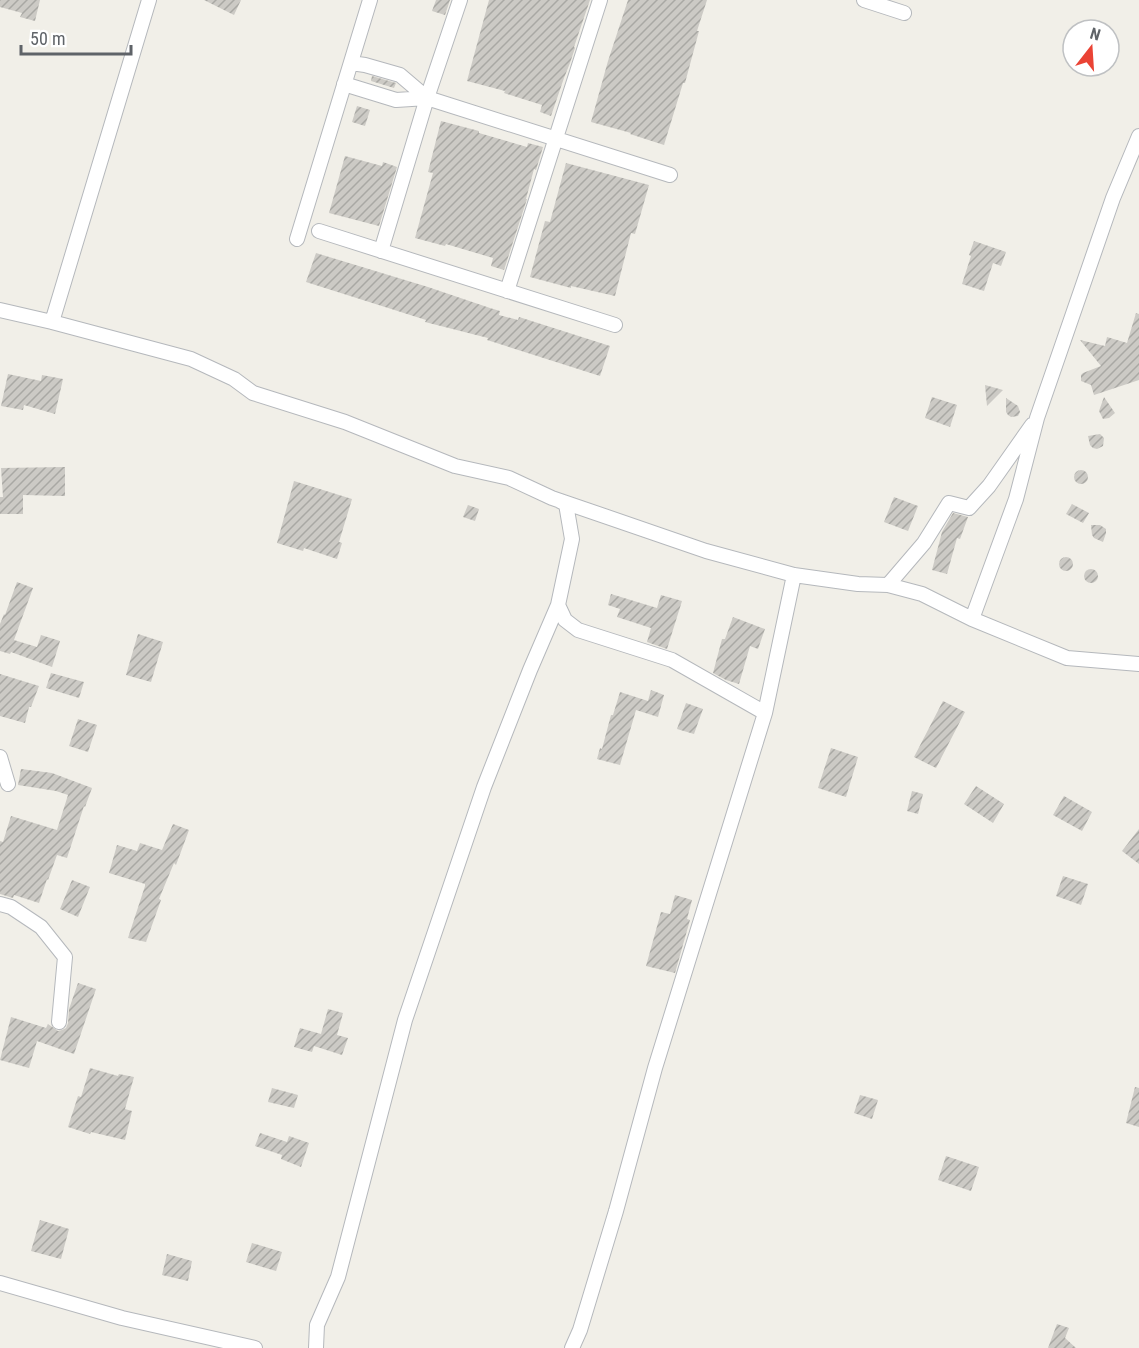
<svg xmlns="http://www.w3.org/2000/svg" width="1139" height="1348" viewBox="0 0 1139 1348" font-family="'Roboto Condensed',sans-serif">
<defs>
<pattern id="building-hatch" width="6" height="6" patternUnits="userSpaceOnUse" patternTransform="scale(1.5)"><rect width="6" height="6" fill="#cccac5"/><path d="M-1 1l2-2M0 6l6-6M5 7l2-2" fill="none" stroke="#a9a8a4"/></pattern>
</defs>
<rect width="100%" height="100%" fill="#f1efe8"/>
<path fill="url(#building-hatch)" d="M 0,0 L 40,0 L 35,21 L 20,17 L 22,13 L 0,7 Z
M 204,0 L 241,0 L 234,15 Z
M 436,0 L 450,0 L 445,15 L 432,11 Z
M 489,0 L 590,0 L 574,47 L 575,48 L 570,63 L 564,78 L 551,116 L 540,112 L 542,105 L 504,93 L 505,91 L 467,81 Z
M 628,0 L 707,0 L 697,31 L 699,31 L 685,83 L 683,83 L 664,145 L 630,134 L 631,133 L 591,122 L 608,61 Z
M 372,76 L 396,83 L 394,88 L 371,81 Z
M 357,106 L 370,110 L 365,126 L 352,122 Z
M 441,121 L 479,131 L 479,133 L 527,147 L 528,143 L 543,147 L 536,170 L 534,169 L 526,199 L 527,199 L 504,270 L 491,266 L 493,258 L 446,244 L 445,246 L 415,238 L 433,173 L 428,172 Z
M 345,156 L 382,166 L 383,162 L 397,167 L 379,226 L 329,213 Z
M 566,163 L 649,185 L 635,234 L 631,233 L 615,296 L 571,286 L 571,288 L 530,277 L 545,221 L 550,222 Z
M 974,241 L 1006,252 L 1001,266 L 993,263 L 984,291 L 962,284 L 971,256 L 969,255 Z
M 316,253 L 428,287 L 490,308 L 500,311 L 499,315 L 518,320 L 519,317 L 610,346 L 600,376 L 487,340 L 488,338 L 425,322 L 426,320 L 306,282 Z
M 1136,313 L 1139,314 L 1139,380 L 1094,395 L 1091,385 L 1081,381 L 1081,375 L 1083,373 L 1101,366 L 1080,340 L 1105,346 L 1107,337 L 1127,343 Z
M 8,374 L 41,381 L 42,375 L 63,379 L 55,414 L 24,405 L 23,410 L 1,406 Z
M 985,385 L 1003,390 L 987,406 Z
M 932,397 L 957,405 L 950,427 L 925,418 Z
M 1104,397 L 1115,413 L 1109,418 L 1103,419 L 1099,411 Z
M 1006,398 L 1018,406 L 1020,412 L 1018,416 L 1011,417 L 1008,415 L 1006,412 Z
M 1100,434 L 1104,438 L 1103,446 L 1097,449 L 1093,448 L 1090,445 L 1088,436 Z
M 65,467 L 65,496 L 23,495 L 23,514 L 0,514 L 0,497 L 3,497 L 1,468 Z
M1074 477a7 7 0 1 1 14 0a7 7 0 1 1-14 0Z
M 294,481 L 352,499 L 339,542 L 342,543 L 337,559 L 304,548 L 303,551 L 277,543 Z
M 894,497 L 918,506 L 908,531 L 884,522 Z
M 1072,504 L 1089,513 L 1083,523 L 1066,514 Z
M 468,505 L 479,509 L 475,521 L 463,517 Z
M 953,513 L 968,517 L 960,539 L 957,538 L 947,574 L 932,570 L 942,532 Z
M 1091,525 L 1100,525 L 1106,529 L 1106,533 L 1103,542 L 1094,538 L 1092,535 Z
M1059 564a7 7 0 1 1 14 0a7 7 0 1 1-14 0Z
M1084 576a7 7 0 1 1 14 0a7 7 0 1 1-14 0Z
M 17,582 L 33,588 L 14,640 L 37,647 L 41,635 L 60,641 L 52,667 L 11,652 L 10,654 L 0,651 L 0,624 L 4,614 L 5,615 Z
M 611,594 L 657,608 L 661,595 L 682,601 L 667,649 L 647,642 L 651,628 L 617,617 L 620,609 L 608,605 Z
M 733,617 L 765,629 L 758,649 L 750,646 L 739,684 L 726,680 L 713,673 L 722,639 L 725,639 Z
M 138,634 L 163,642 L 151,682 L 126,675 Z
M 51,673 L 84,682 L 79,698 L 46,688 Z
M 0,674 L 39,686 L 31,707 L 29,707 L 25,723 L 0,716 Z
M 651,690 L 664,695 L 658,717 L 636,710 L 620,765 L 597,759 L 600,748 L 602,749 L 611,715 L 613,715 L 620,692 L 648,701 Z
M 943,701 L 965,712 L 936,768 L 914,757 Z
M 686,703 L 703,709 L 694,734 L 677,729 Z
M 78,719 L 97,725 L 88,752 L 69,746 Z
M 831,748 L 858,757 L 846,797 L 818,788 Z
M 21,769 L 52,773 L 92,788 L 85,807 L 84,806 L 67,858 L 57,855 L 48,880 L 47,879 L 39,903 L 14,895 L 13,898 L 0,894 L 0,841 L 3,842 L 11,816 L 57,830 L 68,795 L 56,791 L 18,785 Z
M 976,786 L 1004,804 L 993,823 L 964,804 Z
M 912,791 L 923,794 L 918,814 L 907,811 Z
M 1064,796 L 1092,812 L 1082,831 L 1053,815 Z
M 173,824 L 189,830 L 176,865 L 174,863 L 159,899 L 161,900 L 146,942 L 128,938 L 145,886 L 145,884 L 109,873 L 117,845 L 137,851 L 140,843 L 162,850 Z
M 1139,829 L 1139,864 L 1122,851 Z
M 1063,876 L 1088,884 L 1081,905 L 1056,896 Z
M 72,880 L 90,887 L 78,917 L 60,909 Z
M 675,895 L 692,900 L 687,919 L 690,920 L 675,973 L 646,966 L 661,912 L 670,914 Z
M 78,983 L 96,989 L 74,1054 L 37,1041 L 29,1068 L 0,1060 L 11,1017 L 46,1028 L 48,1024 L 58,1031 L 62,1030 L 66,1028 L 68,1023 L 69,1009 Z
M 328,1009 L 343,1013 L 337,1035 L 348,1038 L 342,1055 L 314,1046 L 312,1052 L 294,1047 L 300,1028 L 321,1034 Z
M 90,1068 L 118,1076 L 119,1074 L 134,1077 L 125,1109 L 132,1111 L 125,1140 L 91,1132 L 90,1134 L 68,1127 L 78,1096 L 81,1097 Z
M 1135,1087 L 1139,1088 L 1139,1127 L 1126,1123 Z
M 272,1088 L 298,1095 L 294,1108 L 268,1102 Z
M 860,1095 L 878,1100 L 872,1119 L 854,1113 Z
M 260,1133 L 287,1142 L 289,1136 L 309,1143 L 301,1167 L 281,1159 L 282,1155 L 255,1146 Z
M 946,1156 L 979,1167 L 971,1191 L 938,1180 Z
M 40,1220 L 69,1229 L 61,1259 L 31,1251 Z
M 252,1243 L 282,1252 L 276,1271 L 246,1262 Z
M 167,1254 L 192,1261 L 188,1281 L 162,1275 Z
M 1057,1324 L 1069,1328 L 1065,1338 L 1076,1348 L 1048,1348 Z"/>
<g fill="none" stroke-linecap="round" stroke-linejoin="round">
<g stroke="#b5b8bc" stroke-width="16">
<path id="street" d="M 864,0 L 904,13
M 351,63 L 365,65 L 400,75 L 427,98
M 344,84 L 396,100 L 427,98 L 670,175
M 319,231 L 615,325
M 297,239 L 370,0
M 381,251 L 427,98 L 460,0
M 507,291 L 600,0
M 0,310 L 52,322 L 191,359 L 234,379 L 253,393 L 345,422 L 455,466 L 509,478 L 552,498 L 706,551 L 794,575 L 858,584 L 888,585 L 922,594 L 972,619 L 1067,658 L 1139,664
M 52,322 L 149,0
M 888,585 L 924,543 L 949,503 L 969,508 L 989,486 L 1032,425
M 558,605 L 565,620 L 578,630 L 672,660 L 765,713
M 972,619 L 1016,499 L 1037,418 L 1113,198 L 1139,136
M 0,757 L 8,784
M 0,904 L 11,907 L 41,927 L 65,957 L 59,1022
M 0,1283 L 122,1318 L 255,1348
M 316,1348 L 317,1325 L 338,1277 L 405,1020 L 484,787 L 530,670 L 558,605 L 572,539 L 566,504 L 560,501
M 572,1348 L 580,1330 L 616,1211 L 655,1068 L 765,713 L 794,575"/>
</g>
<use href="#street" stroke="#fff" stroke-width="14"/>
</g>
<g transform="translate(1091 48) rotate(17)"><circle r="28" fill="#ffffff" stroke="#bfc1c3" stroke-width="1.5"/>
<path d="M0-4.5L10 22L0 15L-10 22Z" fill="#ea4335"/>
<text y="-9" font-size="16" font-weight="bold" text-anchor="middle" fill="#5f6368">N</text>
</g>
<path d="M21 45v9h110v-9" fill="none" stroke="#5f6368" stroke-width="3"/>
<text x="30" y="45" font-size="18" fill="#5f6368" stroke="#ffffff" stroke-width="4.5" paint-order="stroke">50 m</text>
</svg>
